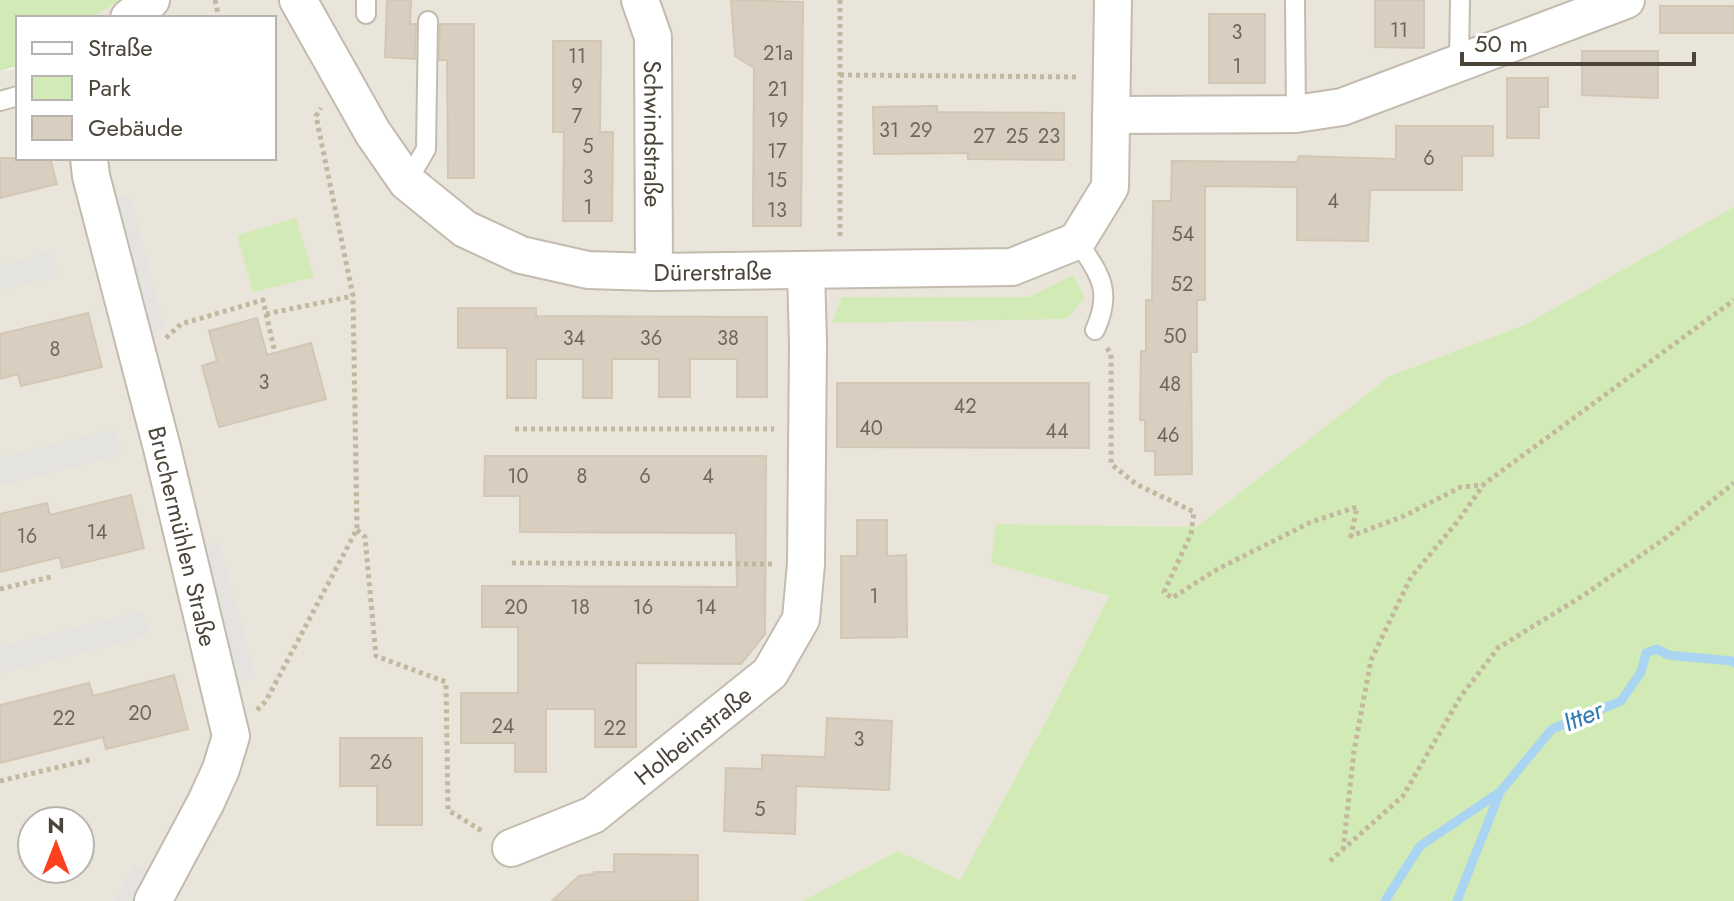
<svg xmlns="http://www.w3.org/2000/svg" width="1734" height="901" viewBox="0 0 1734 901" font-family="Jost,sans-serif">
<rect width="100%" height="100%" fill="#f6f3ec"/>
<path fill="#eae5da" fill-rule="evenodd" d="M 120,0 L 1734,0 L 1734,207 L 1524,325 L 1390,376 L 1196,527 L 996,524 L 992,563 L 1109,596 L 1046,721 L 960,880 L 898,851 L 802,901 L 0,901 L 0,71 L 18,69 L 18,158 L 274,158 L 274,18 L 96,18 L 99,13 ZM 32,821 L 80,821 L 80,869 L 32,869 Z"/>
<path fill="#d2eab5" d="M 0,0 L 120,0 L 99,13 L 96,18 L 18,18 L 18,69 L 17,66 L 0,71 Z
M 1734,207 L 1734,901 L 802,901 L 898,851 L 960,880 L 1046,721 L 1109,596 L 991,563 L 996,524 L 1196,527 L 1390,376 L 1524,325 Z
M 296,218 L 314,277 L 253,292 L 237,235 Z
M 1073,275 L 1085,298 L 1067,319 L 832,323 L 842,297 L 1029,297 Z"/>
<path fill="#e5e3e0" d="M 130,194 L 165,329 L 142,334 L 108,200 Z
M 52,251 L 59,276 L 0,291 L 0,265 Z
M 115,428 L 122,455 L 0,486 L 0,457 Z
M 219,542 L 256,677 L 233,684 L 195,549 Z
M 143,611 L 149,635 L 0,674 L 0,647 Z
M 134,864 L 153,874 L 138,901 L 114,901 Z"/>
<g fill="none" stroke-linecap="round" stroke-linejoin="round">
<path stroke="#a9d4f2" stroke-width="9" d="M 1385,901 L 1420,846 L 1500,792
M 1457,901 L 1500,792 L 1552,729 L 1621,701 L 1641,672 L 1646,653 L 1657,649 L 1668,655 L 1732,661 L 1734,663"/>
</g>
<path fill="#d8cfc1" stroke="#d3c7b4" stroke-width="2" d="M 387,0 L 411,0 L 410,24 L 416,24 L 415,59 L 385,57 Z
M 731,0 L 803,2 L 801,226 L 753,226 L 754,68 L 735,56 Z
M 1375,0 L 1424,0 L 1424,48 L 1375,47 Z
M 1660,6 L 1734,6 L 1734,33 L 1660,33 Z
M 1209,14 L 1265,14 L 1265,83 L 1209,83 Z
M 440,24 L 474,24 L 474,178 L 448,178 L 447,60 L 439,60 Z
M 553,41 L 601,41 L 600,132 L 613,132 L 612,221 L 563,221 L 564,132 L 553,132 Z
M 1582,51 L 1658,51 L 1658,98 L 1582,95 Z
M 1507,78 L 1548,78 L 1548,107 L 1539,107 L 1539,138 L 1507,138 Z
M 937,106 L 937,112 L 1064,113 L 1064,160 L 968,159 L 968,153 L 874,154 L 873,107 Z
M 1396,126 L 1493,126 L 1493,156 L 1462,156 L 1462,190 L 1370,190 L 1368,241 L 1297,240 L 1297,187 L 1205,186 L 1205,300 L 1197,300 L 1197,352 L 1191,352 L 1192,474 L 1155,475 L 1155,451 L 1145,451 L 1145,420 L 1140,420 L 1141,351 L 1146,351 L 1146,300 L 1152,300 L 1153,201 L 1171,201 L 1172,161 L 1297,162 L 1299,156 L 1396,159 Z
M 0,158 L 50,158 L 57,184 L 0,198 Z
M 458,308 L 536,308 L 536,316 L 767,317 L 767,397 L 737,397 L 737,359 L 690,359 L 690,397 L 659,397 L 659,359 L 612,359 L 612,398 L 583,398 L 583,359 L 536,359 L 536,398 L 507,398 L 507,348 L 458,348 Z
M 88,313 L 102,367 L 21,386 L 18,374 L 0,379 L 0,334 Z
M 257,318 L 267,355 L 311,343 L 326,399 L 219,427 L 202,366 L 217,361 L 209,331 Z
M 837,383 L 1089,383 L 1089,448 L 837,447 Z
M 485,456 L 766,456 L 765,634 L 741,664 L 636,663 L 636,747 L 595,747 L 595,709 L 546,709 L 546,772 L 515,772 L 515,743 L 461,743 L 461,693 L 518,693 L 518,627 L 482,627 L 482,586 L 737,587 L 736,533 L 520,532 L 520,496 L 484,496 Z
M 131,495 L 144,548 L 62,568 L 60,557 L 0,572 L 0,514 L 47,503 L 50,515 Z
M 857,520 L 887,520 L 887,556 L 906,555 L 907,637 L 841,638 L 841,556 L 857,556 Z
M 174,675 L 188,729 L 106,749 L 103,737 L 0,763 L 0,705 L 89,683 L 93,696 Z
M 827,718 L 892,721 L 889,790 L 796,786 L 795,834 L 724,831 L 726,768 L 762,769 L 762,755 L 825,757 Z
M 340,738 L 422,738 L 422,825 L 377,825 L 377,786 L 340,786 Z
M 614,854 L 698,855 L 698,901 L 552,901 L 579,876 L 594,874 L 594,872 L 614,872 Z"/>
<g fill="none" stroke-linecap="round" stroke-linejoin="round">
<g stroke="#c2bbae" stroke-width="22">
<path id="service" d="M 366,0 L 366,14
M 1295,0 L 1296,114
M 1459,62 L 1460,0
M 0,101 L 18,96
M 407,182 L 426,149 L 428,21
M 1077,241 C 1100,274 1113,291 1095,330"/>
</g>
<g stroke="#c2bbae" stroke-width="40">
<g id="minor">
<path id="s1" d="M 298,0 L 373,133 L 407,182 L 465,229 L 521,255 L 588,270 L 654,272 L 1012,267 L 1077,241 L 1110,187 L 1113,0"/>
<path id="s2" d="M 640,0 L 653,37 L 654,272"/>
<path d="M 129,18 L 151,0"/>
<path d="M 1111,115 L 1296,114 L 1342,107 L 1626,0"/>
<path id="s3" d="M 89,158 L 91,176 L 162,448 L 231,736 L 221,769 L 206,802 L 153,901"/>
<path id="s4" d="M 511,848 L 593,815 L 770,673 L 801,619 L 806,564 L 808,344 L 806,270"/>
</g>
</g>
<path stroke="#c4b79f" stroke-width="5" stroke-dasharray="4 4" stroke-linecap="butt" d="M 215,0 L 219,18
M 840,0 L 840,239
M 840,75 L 1079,77
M 266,314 L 353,296
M 166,338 L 181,324 L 263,300 L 275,353
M 1107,348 L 1111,354 L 1111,464 L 1136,484 L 1194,512 L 1191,534 L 1164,592 L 1172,598 L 1216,570 L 1311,522 L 1357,507 L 1351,536 L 1404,516 L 1461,487 L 1483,485
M 515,429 L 774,429
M 357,530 L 365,537 L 376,656 L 446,682 L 448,810 L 482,831
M 512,563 L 775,564
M 0,589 L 51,577
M 257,710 L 266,701 L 357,529 L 353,296 L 316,116 L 321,108
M 0,781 L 93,759
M 1343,850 L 1354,751 L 1371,660 L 1411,577 L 1458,521 L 1484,484 L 1734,300
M 1330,861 L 1403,796 L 1461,696 L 1498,648 L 1584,595 L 1667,537 L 1734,483"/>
<use href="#service" stroke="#fff" stroke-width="18"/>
<use href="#minor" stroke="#fff" stroke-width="36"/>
</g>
<g text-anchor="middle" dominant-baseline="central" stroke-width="7" stroke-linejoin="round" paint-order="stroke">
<g font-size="20" fill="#6e675b">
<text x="1399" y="30">11</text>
<text x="1237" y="32">3</text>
<text x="778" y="53">21a</text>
<text x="577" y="56">11</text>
<text x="1237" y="66">1</text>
<text x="577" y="86">9</text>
<text x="778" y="89">21</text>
<text x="577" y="116">7</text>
<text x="778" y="120">19</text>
<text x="889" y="130">31</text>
<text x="921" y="130">29</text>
<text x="984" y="136">27</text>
<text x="1017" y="136">25</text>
<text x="1049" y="136">23</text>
<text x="588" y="146">5</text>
<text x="777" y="151">17</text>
<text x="1429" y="158">6</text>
<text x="588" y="177">3</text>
<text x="777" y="180">15</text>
<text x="1333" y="201">4</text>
<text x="588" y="207">1</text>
<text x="777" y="210">13</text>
<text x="1183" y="234">54</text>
<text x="1182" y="284">52</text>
<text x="1175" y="336">50</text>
<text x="574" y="338">34</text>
<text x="651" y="338">36</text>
<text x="728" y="338">38</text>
<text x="55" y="349">8</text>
<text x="264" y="382">3</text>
<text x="1170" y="384">48</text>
<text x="965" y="406">42</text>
<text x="871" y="428">40</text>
<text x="1057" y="431">44</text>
<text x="1168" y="435">46</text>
<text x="518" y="476">10</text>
<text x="582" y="476">8</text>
<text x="645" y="476">6</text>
<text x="708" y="476">4</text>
<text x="97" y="532">14</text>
<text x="27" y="536">16</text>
<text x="874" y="596">1</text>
<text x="516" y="607">20</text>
<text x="580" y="607">18</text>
<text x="643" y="607">16</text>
<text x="706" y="607">14</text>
<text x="140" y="713">20</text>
<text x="64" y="718">22</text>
<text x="503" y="726">24</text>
<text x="615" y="728">22</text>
<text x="859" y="739">3</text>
<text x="381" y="762">26</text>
<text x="760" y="809">5</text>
</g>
<g font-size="24" fill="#4b4439" stroke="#fff">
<text stroke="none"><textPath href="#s2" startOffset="136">Schwindstraße</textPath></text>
<text stroke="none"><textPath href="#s1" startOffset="542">Dürerstraße</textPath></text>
<text stroke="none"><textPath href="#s3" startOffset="390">Bruchermühlen Straße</textPath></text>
<text stroke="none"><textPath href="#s4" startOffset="216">Holbeinstraße</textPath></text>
</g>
<g font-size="26" font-style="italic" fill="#2e7ab2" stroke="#fff">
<text transform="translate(1583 716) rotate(-22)">Itter</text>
</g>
</g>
<rect x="16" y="16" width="260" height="144" fill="#ffffff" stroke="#b7b4b0" stroke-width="2"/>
<rect x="32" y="42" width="40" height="12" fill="#ffffff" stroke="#b7b4b0" stroke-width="2"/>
<text x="88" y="56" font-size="24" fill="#4b4439">Straße</text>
<rect x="32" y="76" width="40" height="24" fill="#d2eab5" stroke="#b7b4b0" stroke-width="2"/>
<text x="88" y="96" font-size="24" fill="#4b4439">Park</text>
<rect x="32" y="116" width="40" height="24" fill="#d8cfc1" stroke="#b7b4b0" stroke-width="2"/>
<text x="88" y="136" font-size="24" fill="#4b4439">Gebäude</text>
<g transform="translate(56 845)"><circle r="38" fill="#ffffff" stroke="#b7b4b0" stroke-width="2"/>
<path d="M0-6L14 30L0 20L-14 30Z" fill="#fc3f1d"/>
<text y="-12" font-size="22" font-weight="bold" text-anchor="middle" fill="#4b4439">N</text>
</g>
<path d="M1462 52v12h232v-12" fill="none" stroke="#4b4439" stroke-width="4"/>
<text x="1474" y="52" font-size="24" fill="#4b4439" stroke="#ffffff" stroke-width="6" paint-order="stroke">50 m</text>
</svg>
